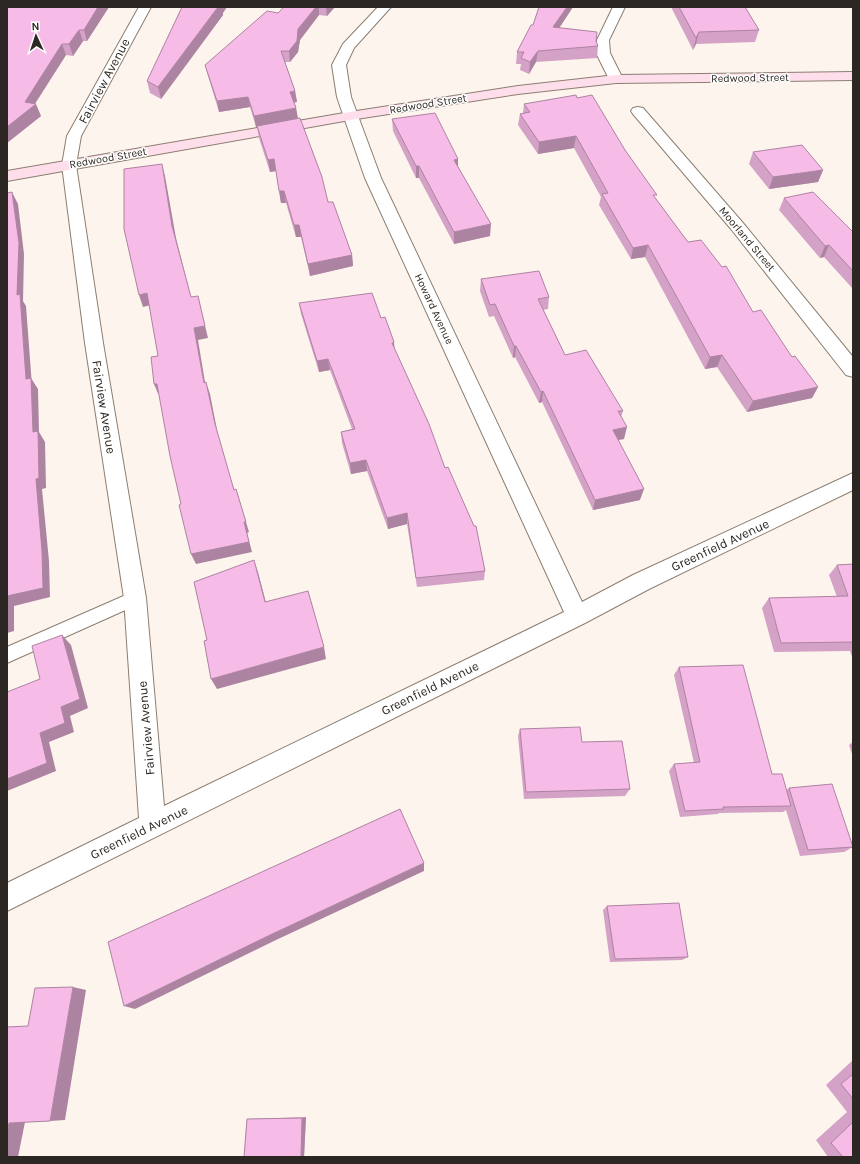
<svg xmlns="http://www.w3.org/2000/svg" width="860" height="1164" viewBox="0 0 860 1164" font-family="Karla,sans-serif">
<rect width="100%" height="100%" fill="#fdf5ed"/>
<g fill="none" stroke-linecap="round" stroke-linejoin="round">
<g stroke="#8b7e72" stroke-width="2">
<path id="lane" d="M 135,591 L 141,593 L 144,598 L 141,603 L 7,663 L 7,647 Z"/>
</g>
<g stroke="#8b7e72" stroke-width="2">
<path id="street" d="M 139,7 L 151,7 L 81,136 L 76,165 L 103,343 L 146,598 L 164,806 L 564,612 L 365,178 L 337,97 L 332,65 L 343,44 L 378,7 L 391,7 L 354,48 L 346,65 L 351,97 L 381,178 L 582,602 L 633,575 L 853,473 L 853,490 L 649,589 L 585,623 L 7,911 L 7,883 L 139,818 L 124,598 L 85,343 L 62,165 L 67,136 Z
M 613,7 L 625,7 L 609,40 L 610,53 L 623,79 L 621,82 L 611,82 L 609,79 L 596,53 L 597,40 Z
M 638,107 L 643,108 L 743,223 L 853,357 L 853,377 L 846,375 L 731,229 L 633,114 L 631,111 L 633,108 Z"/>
</g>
<g stroke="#8b7e72" stroke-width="2">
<path id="secondary" d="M 853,72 L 853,80 L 616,83 L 518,94 L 350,120 L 7,181 L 7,171 L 350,112 L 518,86 L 616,75 Z"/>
</g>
<use href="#lane" fill="#fff" fill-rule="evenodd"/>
<use href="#street" fill="#fff" fill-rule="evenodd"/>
<use href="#secondary" fill="#ffdeeb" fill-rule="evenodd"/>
</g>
<path fill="#d4a1c7" d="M 7,7 L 109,7 L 87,41 L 83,41 L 73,56 L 66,55 L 35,104 L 41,116 L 7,143 Z
M 284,7 L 335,7 L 327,16 L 319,15 L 300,40 L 298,52 L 290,62 L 285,62 L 295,91 L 297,102 L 294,102 L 296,108 L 298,119 L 328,202 L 352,255 L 353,266 L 310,276 L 301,237 L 296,237 L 286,203 L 281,203 L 276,171 L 270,172 L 259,138 L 257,126 L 256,127 L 250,107 L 219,112 L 208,76 L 205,65 L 278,13 Z
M 539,7 L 573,7 L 559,28 L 596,41 L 598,46 L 597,58 L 536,62 L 529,74 L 520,70 L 521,64 L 516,64 L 517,52 L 533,25 Z
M 672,7 L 745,7 L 759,30 L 755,42 L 696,44 L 693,50 L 672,9 Z
M 223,13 L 223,15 L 161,99 L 150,93 L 147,81 Z
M 577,98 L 625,150 L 656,199 L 688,242 L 753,312 L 818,387 L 812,398 L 747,412 L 717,367 L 705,369 L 645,257 L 631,259 L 599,205 L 601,197 L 574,148 L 538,154 L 518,125 L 520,114 L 523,113 L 524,104 Z
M 392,119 L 458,159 L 458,167 L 490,236 L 454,244 L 419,178 L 416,178 L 393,131 Z
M 753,152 L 823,170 L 818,182 L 769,189 L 749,164 Z
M 784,198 L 853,232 L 853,289 L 824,257 L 820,258 L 779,210 Z
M 481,279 L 549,297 L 548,309 L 543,310 L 565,355 L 623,411 L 621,417 L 624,439 L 618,440 L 640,500 L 593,510 L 542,402 L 539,403 L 515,357 L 513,358 L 494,316 L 489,317 L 480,291 Z
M 299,303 L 381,318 L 445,468 L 485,571 L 484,580 L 417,587 L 407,524 L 388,529 L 367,471 L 351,474 L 342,443 L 341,432 L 352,429 L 330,370 L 319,372 L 301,314 Z
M 853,564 L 853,659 L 850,651 L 774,652 L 762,608 L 769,598 L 837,597 L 829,575 L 837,565 Z
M 679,667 L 772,774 L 786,790 L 789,788 L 853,847 L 844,852 L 800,856 L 786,810 L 783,812 L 719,813 L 718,814 L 680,817 L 669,771 L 674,764 L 694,763 L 674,675 Z
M 520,729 L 582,742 L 630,789 L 625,796 L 524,799 L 518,736 Z
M 853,742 L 853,757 L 849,745 Z
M 607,906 L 688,957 L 682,960 L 610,962 L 603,910 Z
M 853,1060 L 853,1157 L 828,1157 L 816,1140 L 847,1112 L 826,1085 Z
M 306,1117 L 304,1157 L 244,1157 L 247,1119 L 252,1119 Z"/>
<path fill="#ad83a2" d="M 98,7 L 109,7 L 87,41 L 84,30 Z
M 218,7 L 227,7 L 223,13 L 223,15 L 161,99 L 158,87 Z
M 316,7 L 319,7 L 319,15 L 300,40 L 298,52 L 290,62 L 289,51 L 298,29 Z
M 326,7 L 335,7 L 327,16 Z
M 567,7 L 573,7 L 552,39 L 553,27 Z
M 79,30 L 83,41 L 73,56 L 69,44 Z
M 699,32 L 696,44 L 693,50 L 696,38 Z
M 62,44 L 66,55 L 34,105 L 36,104 L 41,116 L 7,143 L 7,127 L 25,102 Z
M 538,51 L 536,62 L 529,74 L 530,62 Z
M 295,91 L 297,102 L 292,103 L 290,92 Z
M 248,97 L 250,107 L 219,112 L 217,101 Z
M 296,108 L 298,119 L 256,127 L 254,116 Z
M 576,136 L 574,148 L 538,154 L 539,142 Z
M 274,159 L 276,171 L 270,172 L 268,160 Z
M 458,159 L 458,171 L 454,160 Z
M 162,164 L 165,176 L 176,238 L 194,309 L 172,226 Z
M 416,166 L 419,166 L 419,178 L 416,178 Z
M 823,170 L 818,182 L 769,189 L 773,177 Z
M 279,191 L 284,191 L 286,203 L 281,203 Z
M 12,192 L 18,204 L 24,254 L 23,301 L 26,306 L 32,386 L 31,378 L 38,389 L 39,432 L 45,442 L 46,488 L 42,489 L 49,561 L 50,597 L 14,606 L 14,631 L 7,633 L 7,596 L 36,479 L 33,432 L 26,379 L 17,295 Z
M 491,224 L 490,236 L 454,244 L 454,232 Z
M 294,225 L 299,225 L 301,237 L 296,237 Z
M 648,245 L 645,257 L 631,259 L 633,248 Z
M 829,245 L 824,257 L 820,258 L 825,246 Z
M 352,255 L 353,266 L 310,276 L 308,264 Z
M 147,293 L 151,305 L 143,307 L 139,295 Z
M 198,296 L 208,338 L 198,340 L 207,394 L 204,383 L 194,328 Z
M 394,342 L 395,354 L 392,343 Z
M 514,346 L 516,346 L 515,357 L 513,358 Z
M 722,355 L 717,367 L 705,369 L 710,357 Z
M 328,359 L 330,370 L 319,372 L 317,361 Z
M 206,382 L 210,394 L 218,435 L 237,501 L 215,424 Z
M 154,384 L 157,384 L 159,396 Z
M 818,387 L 812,398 L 747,412 L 753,401 Z
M 543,391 L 542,402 L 539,403 L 541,392 Z
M 627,427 L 624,439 L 610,441 L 613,430 Z
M 366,460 L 367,471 L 351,474 L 350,463 Z
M 236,489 L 249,532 L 247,533 L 252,552 L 196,564 L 191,554 L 244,522 Z
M 644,489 L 640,500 L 593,510 L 595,500 Z
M 407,513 L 407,524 L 388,529 L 387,518 Z
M 254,560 L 258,572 L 269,614 L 265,602 Z
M 62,635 L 71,645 L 88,708 L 70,716 L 74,732 L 49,742 L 56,771 L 7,791 L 7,779 L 40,733 L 61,707 Z
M 324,647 L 326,659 L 217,689 L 211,679 Z
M 424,863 L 424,871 L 276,940 L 135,1009 L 124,1006 L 270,935 Z
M 73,987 L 86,990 L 65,1120 L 50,1121 Z
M 306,1117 L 304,1157 L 301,1157 L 302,1118 Z
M 25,1122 L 18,1157 L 7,1157 L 7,1134 L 9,1123 Z"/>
<path fill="#f7bbe7" stroke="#ad83a2" d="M 7,7 L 98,7 L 84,30 L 79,30 L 69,44 L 62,44 L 25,102 L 36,104 L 7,127 Z
M 182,7 L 218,7 L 158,87 L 147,81 Z
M 284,7 L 316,7 L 298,29 L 297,41 L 289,51 L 281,51 L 295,91 L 290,92 L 296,108 L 254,116 L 248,97 L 217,101 L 205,65 L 267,11 L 278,13 Z
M 539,7 L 567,7 L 553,27 L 597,32 L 596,41 L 598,46 L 538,51 L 530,62 L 521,58 L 524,52 L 517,52 L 531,25 L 533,25 Z
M 679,7 L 745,7 L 759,30 L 699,32 L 696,38 Z
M 576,95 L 577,98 L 592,95 L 625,150 L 657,195 L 653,195 L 688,242 L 701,240 L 722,267 L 726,266 L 753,312 L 761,310 L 792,357 L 795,356 L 818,387 L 753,401 L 722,355 L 710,357 L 648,245 L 633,248 L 602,194 L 608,193 L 576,136 L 539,142 L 520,114 L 530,112 L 524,104 Z
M 435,113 L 458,159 L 454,160 L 491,224 L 454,232 L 419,166 L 416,166 L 392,119 Z
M 300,118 L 322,177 L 328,202 L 333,202 L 352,255 L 308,264 L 299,225 L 294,225 L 284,191 L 279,191 L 274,159 L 268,160 L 257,126 Z
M 802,145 L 823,170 L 773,177 L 753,152 Z
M 162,164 L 172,226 L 191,297 L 198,296 L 205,326 L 194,328 L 204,383 L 206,382 L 215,424 L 234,490 L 236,489 L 246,522 L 244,522 L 249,542 L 191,554 L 179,505 L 181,504 L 170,456 L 157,384 L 154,384 L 151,357 L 158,356 L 147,293 L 139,295 L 124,229 L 124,169 Z
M 12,192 L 19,243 L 17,295 L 20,294 L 26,379 L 31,378 L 33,432 L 38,431 L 39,478 L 36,479 L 42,551 L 43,588 L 7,596 L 7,193 Z
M 813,192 L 853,232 L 853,271 L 829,245 L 825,246 L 784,198 Z
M 539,271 L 549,297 L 538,299 L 565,355 L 586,350 L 623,411 L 618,411 L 627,427 L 613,430 L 644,489 L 595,500 L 543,391 L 541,392 L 516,346 L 514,346 L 495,304 L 490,305 L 481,279 Z
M 372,293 L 381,318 L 385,317 L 394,342 L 392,343 L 429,424 L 445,468 L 448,467 L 474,526 L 476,526 L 485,571 L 416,578 L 407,513 L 387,518 L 366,460 L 350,463 L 341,432 L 355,429 L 328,359 L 317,361 L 299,303 Z
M 254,560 L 265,602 L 308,591 L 324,647 L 211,679 L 204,641 L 207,640 L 194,582 Z
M 853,564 L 853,642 L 781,643 L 769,598 L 848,596 L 837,565 Z
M 62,635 L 80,699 L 61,707 L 65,723 L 40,733 L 47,763 L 7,779 L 7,692 L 40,679 L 32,646 Z
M 743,665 L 772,774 L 782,774 L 791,806 L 723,807 L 724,809 L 685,811 L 674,764 L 700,762 L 679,667 Z
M 580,727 L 582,742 L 622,741 L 630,789 L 526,792 L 520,729 Z
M 832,784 L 853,847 L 808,850 L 789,788 Z
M 400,809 L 424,863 L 270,935 L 124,1006 L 108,942 Z
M 679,903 L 688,957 L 615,959 L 607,906 Z
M 73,987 L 50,1121 L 9,1123 L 7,1134 L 7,1027 L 28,1026 L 35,988 Z
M 853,1074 L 853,1099 L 841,1084 Z
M 302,1118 L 301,1157 L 244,1157 L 247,1119 Z
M 853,1122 L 853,1157 L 843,1157 L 831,1143 Z"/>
<g text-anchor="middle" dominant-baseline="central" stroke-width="3" stroke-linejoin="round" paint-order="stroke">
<g font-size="11" fill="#2c2722" stroke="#fff">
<text transform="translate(750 78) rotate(-1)">Redwood Street</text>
<text transform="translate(428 104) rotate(-9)">Redwood Street</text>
<text transform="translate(108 158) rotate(-10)">Redwood Street</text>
<text transform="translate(747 239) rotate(50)">Moorland Street</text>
<text transform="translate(434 309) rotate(65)">Howard Avenue</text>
</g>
<g font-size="13" fill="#2c2722" stroke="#fff">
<text transform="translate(104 81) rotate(-62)">Fairview Avenue</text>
<text transform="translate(104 407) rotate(81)">Fairview Avenue</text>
<text transform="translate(720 545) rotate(-25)">Greenfield Avenue</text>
<text transform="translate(430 688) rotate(-26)">Greenfield Avenue</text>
<text transform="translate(146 728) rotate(-95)">Fairview Avenue</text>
<text transform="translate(139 832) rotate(-26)">Greenfield Avenue</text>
</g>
</g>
<rect width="860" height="1164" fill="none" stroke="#2c2722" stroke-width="16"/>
<g transform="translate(36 36) rotate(357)" stroke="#ffffff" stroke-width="3" paint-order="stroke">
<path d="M0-3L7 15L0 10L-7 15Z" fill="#2c2722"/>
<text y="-6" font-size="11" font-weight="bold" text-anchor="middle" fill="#2c2722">N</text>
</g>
</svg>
